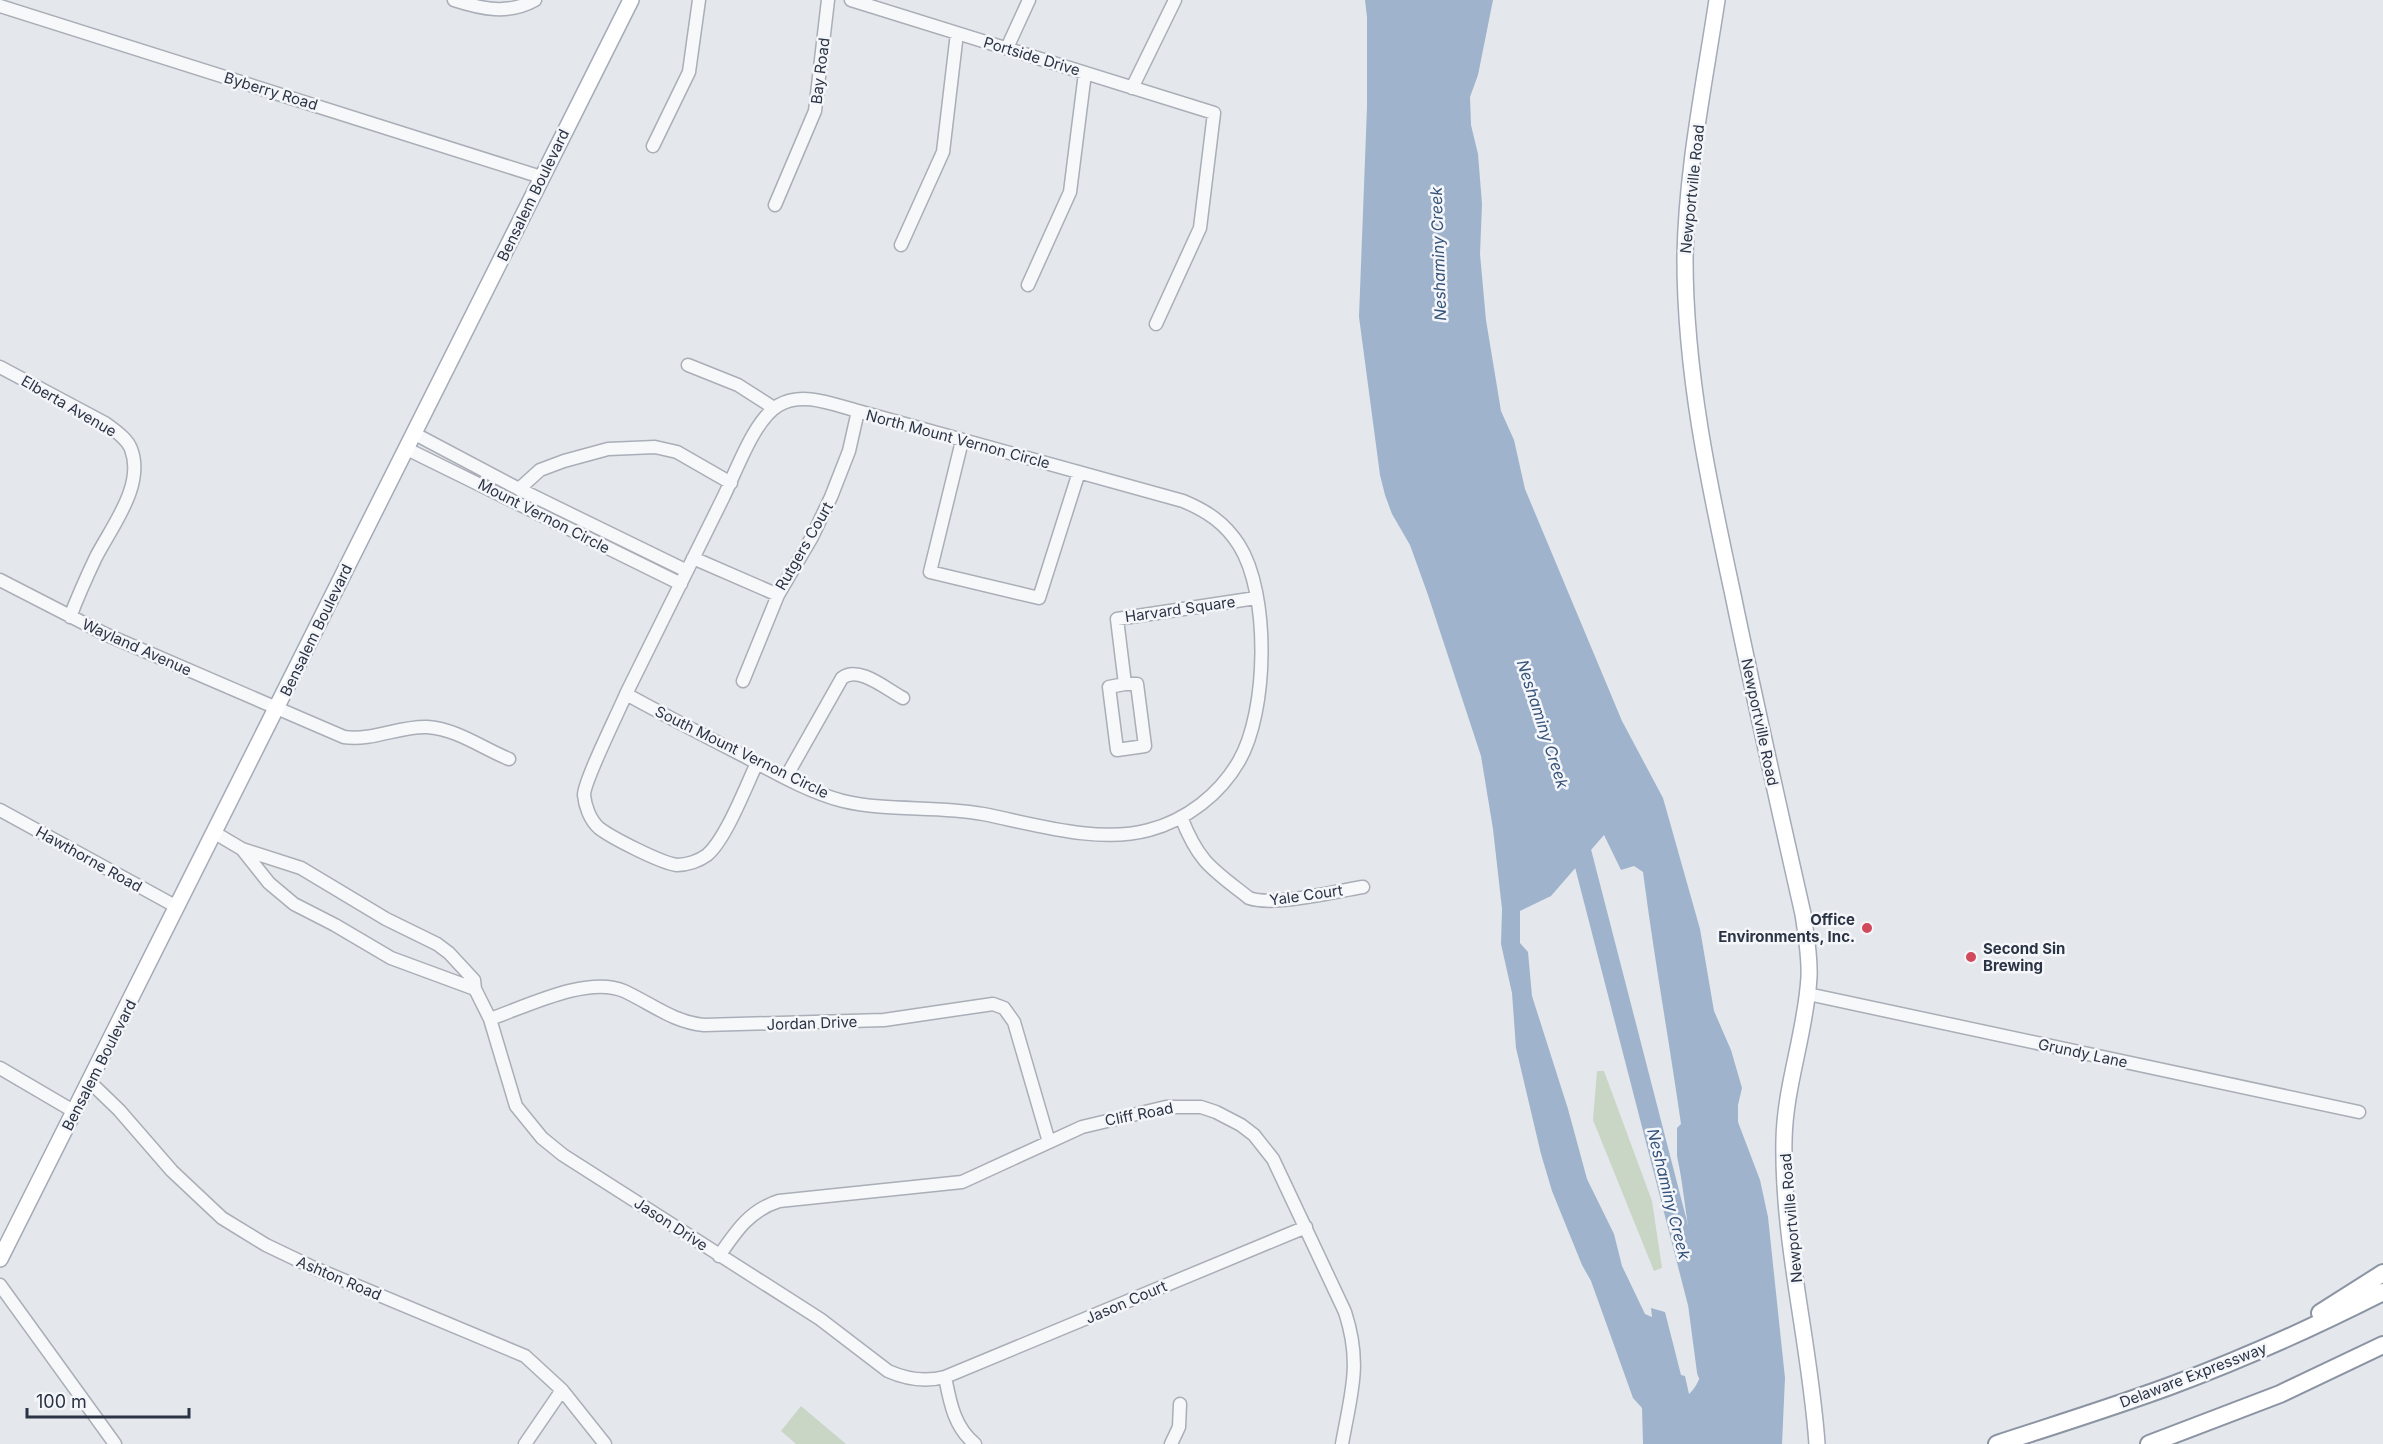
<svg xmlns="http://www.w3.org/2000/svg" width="2383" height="1444" viewBox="0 0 2383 1444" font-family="Inter,sans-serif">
<rect width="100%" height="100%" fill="#e4e7ec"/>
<path fill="#c9d6c5" d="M 1597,1071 L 1604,1071 L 1652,1201 L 1662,1268 L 1654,1271 L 1593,1120 Z
M 801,1406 L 846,1444 L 796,1444 L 781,1431 Z"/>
<path fill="#9fb4cc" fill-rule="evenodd" d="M 1365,0 L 1493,0 L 1478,75 L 1470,97 L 1471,125 L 1478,154 L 1482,204 L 1480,254 L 1486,320 L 1501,411 L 1514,440 L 1525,489 L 1622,721 L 1663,798 L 1700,929 L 1714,1011 L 1731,1050 L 1742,1088 L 1738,1105 L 1738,1122 L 1760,1180 L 1768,1217 L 1785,1378 L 1782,1444 L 1643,1444 L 1642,1408 L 1633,1398 L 1591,1281 L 1582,1265 L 1552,1191 L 1541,1154 L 1516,1048 L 1512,993 L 1501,944 L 1502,909 L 1493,829 L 1481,756 L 1428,595 L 1410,545 L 1392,514 L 1385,495 L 1380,475 L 1359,317 L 1367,107 L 1367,17 ZM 1604,835 L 1621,870 L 1634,866 L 1643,872 C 1654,957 1669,1040 1681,1124 L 1677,1128 L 1677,1156 C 1683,1183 1685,1210 1690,1238 C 1697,1274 1720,1368 1689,1394 L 1685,1376 L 1681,1375 L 1665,1312 L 1651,1308 L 1652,1317 L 1645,1314 L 1622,1266 L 1614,1234 L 1587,1179 L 1568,1109 L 1532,996 L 1528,952 L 1520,943 L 1520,911 L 1551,896 Z"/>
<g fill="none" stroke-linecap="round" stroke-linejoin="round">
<path stroke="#9fb4cc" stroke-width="20" d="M 1577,835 L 1698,1304 L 1707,1372"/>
<g stroke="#a9aeb7" stroke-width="15">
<path id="minor" d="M 454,0 C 482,9 508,15 535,0
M 851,0 L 1214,113 L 1200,228 L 1156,324
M 0,6 L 541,177
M 1007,48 L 1029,0
M 1132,88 L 1175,0
M 653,146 L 689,72 L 699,0
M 775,205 L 815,111 L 828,0
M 901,245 L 943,152 L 957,33
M 1028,285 L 1070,192 L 1085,73
M 688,365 L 738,385 L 774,408
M 0,367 L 105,423 C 114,430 127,438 131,449 C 145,485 112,526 96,557 C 87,576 78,596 70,617
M 415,434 L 519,489 L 687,571
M 962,441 L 930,572 L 1039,598 L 1079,472
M 407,449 L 681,584
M 519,489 L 540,470 L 564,461 L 608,449 L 655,447 L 677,452 L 731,483
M 693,558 L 778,595
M 0,580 L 105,634 L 344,737 C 373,741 399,726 427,727 C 457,729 482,748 509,759
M 743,681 L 778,595 L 812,537 L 831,497 L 849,451 L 858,411
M 1125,684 L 1137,684 L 1145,746 L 1117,750 L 1109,687 L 1125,684 L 1117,619 L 1256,598
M 626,694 C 664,715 703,735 742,755 C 774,772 808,792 843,801 C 889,812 936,805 983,814 C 1034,824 1098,844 1149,830 C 1187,820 1220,794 1239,761 C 1268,711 1270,594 1239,545 C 1225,523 1207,511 1183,501 L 858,411 C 834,405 803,391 779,405 C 754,419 736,472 723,498 C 691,563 659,628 626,694 C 619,711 584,781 584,795 C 585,806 590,820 599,828 C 612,838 661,863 677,865 C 687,865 699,861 707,855 C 726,839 746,786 757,763
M 786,777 L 842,678 C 859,665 886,689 903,698
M 0,810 L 177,907
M 1181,817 C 1199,863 1212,869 1249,898 C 1273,907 1336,891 1363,887
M 215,833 L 242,849 L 301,868 L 386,919 L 437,944 L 449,953 L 474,980 L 475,989 L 490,1019 L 516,1106 L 542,1138 L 563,1155 L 820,1319 L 888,1371 C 906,1379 926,1382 945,1377 L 1306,1227
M 242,849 L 269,883 L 294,904 L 335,925 L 391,958 L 475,989
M 1808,994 L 2359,1112
M 490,1019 C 525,1007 588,975 624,991 C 652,1004 673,1022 704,1025 L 884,1020 L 993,1004 L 1004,1008 L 1014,1022 L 1049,1142
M 0,1068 L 75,1112
M 90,1082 L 119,1110 L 172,1171 L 222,1218 L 266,1245 L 312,1267 L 525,1356 L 562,1390 L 605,1444
M 719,1256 C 736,1231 750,1210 779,1201 L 962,1182 L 1082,1127 L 1166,1107 L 1201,1107 L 1216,1112 L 1241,1125 L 1254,1135 L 1273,1159 L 1345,1312 C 1362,1364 1351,1393 1342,1444
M 0,1285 L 115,1444
M 945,1377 C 950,1402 954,1427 975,1444
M 525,1444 L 562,1390
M 1171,1444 L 1179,1427 L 1180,1404"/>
</g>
<g stroke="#a3abb8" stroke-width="18">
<path id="major" d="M 1717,0 C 1704,86 1686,172 1685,259 C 1685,373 1709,484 1733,595 C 1755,702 1779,808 1803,914 C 1806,935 1810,956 1809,977 C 1806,1032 1785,1085 1784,1140 C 1782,1242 1810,1342 1817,1444
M 0,1259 L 631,0"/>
</g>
<g stroke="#8b94a3" stroke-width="20">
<path id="highway" d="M 2320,1313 L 2383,1273
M 1997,1444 C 2055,1425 2113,1407 2170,1386 C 2243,1359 2314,1327 2383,1292
M 2149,1444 L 2280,1394 L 2383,1345"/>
</g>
<use href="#minor" stroke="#f7f8fa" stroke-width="12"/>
<use href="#major" stroke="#fff" stroke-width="15"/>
<use href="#highway" stroke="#fff" stroke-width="16"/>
</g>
<g fill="#d1495b" stroke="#f4f6f9" stroke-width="2">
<circle cx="1867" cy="928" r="6"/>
<circle cx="1971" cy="957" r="6"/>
</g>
<g text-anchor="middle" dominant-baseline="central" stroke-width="5" stroke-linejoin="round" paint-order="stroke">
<g font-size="15" fill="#2b3445" stroke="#f4f6f9">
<text transform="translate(1032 56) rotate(17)">Portside Drive</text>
<text transform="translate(820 71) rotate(-83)">Bay Road</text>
<text transform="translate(271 91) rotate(17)">Byberry Road</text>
<text transform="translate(1692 189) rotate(-84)">Newportville Road</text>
<text transform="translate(533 195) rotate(-64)">Bensalem Boulevard</text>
<text transform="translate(69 406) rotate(30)">Elberta Avenue</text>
<text transform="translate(958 439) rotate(15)">North Mount Vernon Circle</text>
<text transform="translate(544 516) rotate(27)">Mount Vernon Circle</text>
<text transform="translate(804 546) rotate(-60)">Rutgers Court</text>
<text transform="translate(1180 609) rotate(-8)">Harvard Square</text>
<text transform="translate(316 630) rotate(-64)">Bensalem Boulevard</text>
<text transform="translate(137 647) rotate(24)">Wayland Avenue</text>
<text transform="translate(1760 722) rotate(78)">Newportville Road</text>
<text transform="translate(742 752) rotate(26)">South Mount Vernon Circle</text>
<text transform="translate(89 859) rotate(29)">Hawthorne Road</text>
<text transform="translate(1306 895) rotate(-8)">Yale Court</text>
<text transform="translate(812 1023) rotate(-2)">Jordan Drive</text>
<text transform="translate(2083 1053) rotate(12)">Grundy Lane</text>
<text transform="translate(99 1065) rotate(-63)">Bensalem Boulevard</text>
<text transform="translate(1139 1114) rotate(-11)">Cliff Road</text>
<text transform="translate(1791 1218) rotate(-95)">Newportville Road</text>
<text transform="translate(671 1224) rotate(33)">Jason Drive</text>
<text transform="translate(339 1278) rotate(23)">Ashton Road</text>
<text transform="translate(1126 1302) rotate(-23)">Jason Court</text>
<text transform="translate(2193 1375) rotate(-21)">Delaware Expressway</text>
</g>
<g font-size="15" font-weight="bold" fill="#2b3445" stroke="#f4f6f9" text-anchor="end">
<text x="1855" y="919">Office<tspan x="1855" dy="17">Environments, Inc.</tspan></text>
<text x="1983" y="948" text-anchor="start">Second Sin<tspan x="1983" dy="17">Brewing</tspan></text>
</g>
<g font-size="16" font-style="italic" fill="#34527a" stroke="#f4f6f9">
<text transform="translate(1438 254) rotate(-92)">Neshaminy Creek</text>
<text transform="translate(1543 724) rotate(72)">Neshaminy Creek</text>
<text transform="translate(1669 1194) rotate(76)">Neshaminy Creek</text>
</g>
</g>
<path d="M27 1408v9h162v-9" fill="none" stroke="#2b3445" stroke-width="3"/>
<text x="36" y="1408" font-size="18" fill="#2b3445" stroke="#f4f6f9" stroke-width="4.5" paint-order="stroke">100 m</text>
</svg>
